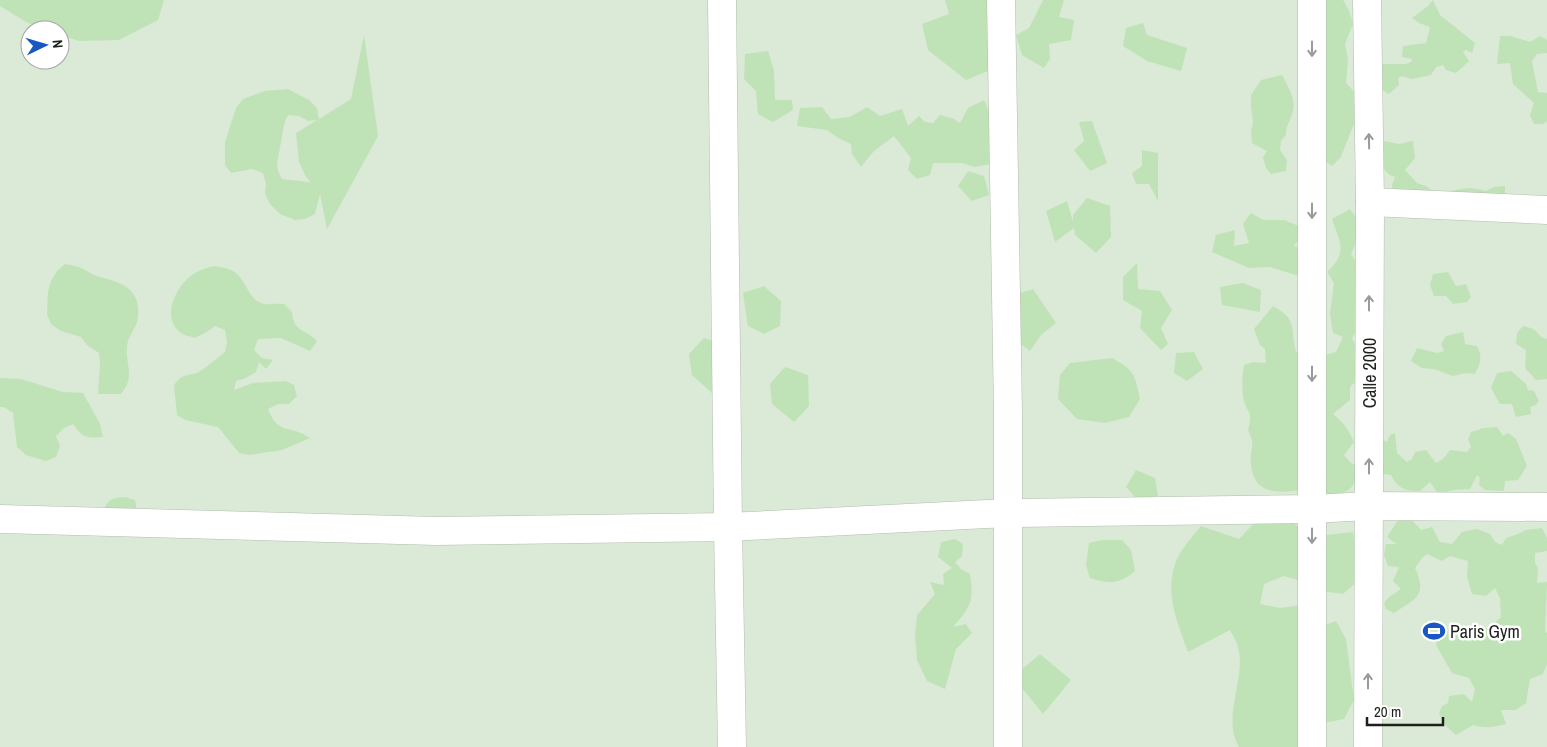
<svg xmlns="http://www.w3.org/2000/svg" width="1547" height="747" viewBox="0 0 1547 747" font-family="'Archivo Narrow',sans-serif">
<rect width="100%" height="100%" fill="#dbe9d7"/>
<path fill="#bfe3b6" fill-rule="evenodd" d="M 0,0 L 164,0 L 158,20 L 119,40 L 79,41 L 60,35 L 60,30 C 34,30 22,19 0,6 Z
M 945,0 L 990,0 L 995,68 L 966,80 L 928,50 L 922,24 L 949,14 Z
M 1043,0 L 1064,0 L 1059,17 L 1074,20 L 1071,40 L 1049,44 L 1050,59 L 1044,68 L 1022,55 L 1016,35 L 1029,28 Z
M 1317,0 L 1343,0 L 1349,10 L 1353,24 L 1345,44 L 1348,60 L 1346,83 L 1358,96 L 1359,122 L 1353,126 L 1341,157 L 1332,166 L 1309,151 Z
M 1433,0 L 1440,15 L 1475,43 L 1472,53 L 1466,50 L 1463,52 L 1469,61 L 1456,73 L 1446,70 L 1443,65 L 1436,67 L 1431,75 L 1412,79 L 1402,76 L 1398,78 L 1399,85 L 1389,94 L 1379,88 L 1377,64 L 1406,64 L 1411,62 L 1412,59 L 1402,57 L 1403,46 L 1426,43 L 1430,27 L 1419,23 L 1412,18 L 1428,6 Z
M 1143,23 L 1147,35 L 1187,48 L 1181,71 L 1147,61 L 1123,46 L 1126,28 Z
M 364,35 L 378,136 L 327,229 L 320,194 L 315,214 L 305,219 L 295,220 L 280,214 L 270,204 L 265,194 L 266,184 L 263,173 L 252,169 L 231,173 L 225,165 L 225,142 L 236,108 L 243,99 L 265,91 L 288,89 L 309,100 L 317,108 L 319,119 L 351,99 ZM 288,115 L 299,116 L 308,121 L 317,120 L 296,133 L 299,162 L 305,175 L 311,183 C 302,180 292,181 282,179 C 274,164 278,162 280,147 C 283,135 282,126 288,115 Z
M 1500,36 L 1511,36 L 1530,42 L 1540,36 L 1547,40 L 1547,53 L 1537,54 L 1532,61 L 1538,92 L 1547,93 L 1547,121 L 1543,124 L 1534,124 L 1530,115 L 1534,103 L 1513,84 L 1510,63 L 1497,64 Z
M 768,51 L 774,71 L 775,100 L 792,100 L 793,110 L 773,122 L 758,114 L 756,91 L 744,79 L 745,54 Z
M 1282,75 C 1289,89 1298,101 1291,117 C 1288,124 1286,127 1286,135 L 1281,141 L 1280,150 L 1287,160 L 1286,171 L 1271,174 L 1266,168 L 1263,157 L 1267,151 L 1252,143 L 1251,132 L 1253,122 L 1251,107 L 1251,95 L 1261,80 Z
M 984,100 L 996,127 L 990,164 L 975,167 L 962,163 L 933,163 L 930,175 L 917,179 L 908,170 L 911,158 L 894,136 L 874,151 L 861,167 L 852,154 L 851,144 L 838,138 L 827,130 L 797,126 L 800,108 L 822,107 L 831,119 L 850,117 L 867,107 L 880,116 L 902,109 L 908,126 L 919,116 L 925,122 L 933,123 L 940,115 L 954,119 L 960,123 L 968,108 Z
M 1092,121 L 1107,163 L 1090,171 L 1074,150 L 1084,141 L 1079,122 Z
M 1384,141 L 1399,144 L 1413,141 L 1415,158 L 1405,170 L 1417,183 L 1426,186 L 1435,193 C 1456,192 1464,184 1486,191 L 1494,187 L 1505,186 L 1505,197 L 1394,198 L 1392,185 L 1395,177 C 1378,173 1381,154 1384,141 Z
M 1142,150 L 1158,153 L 1158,201 L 1149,184 L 1136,184 L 1132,173 L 1142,166 Z
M 968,171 L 984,176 L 989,195 L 972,201 L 958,186 Z
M 1087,198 L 1110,206 L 1111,237 L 1096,253 L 1075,235 L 1074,228 L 1055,242 L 1046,211 L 1067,201 L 1073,222 L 1073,215 Z
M 1350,209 L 1363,227 L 1351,254 L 1361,269 L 1362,324 L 1352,338 L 1362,356 L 1364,374 L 1350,387 L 1350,400 L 1333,414 C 1343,422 1349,430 1354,442 L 1344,455 L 1350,462 L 1358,467 C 1356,489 1350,491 1329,497 L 1315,487 C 1290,492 1254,501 1251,464 C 1249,447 1257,449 1248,430 C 1254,409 1246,414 1243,396 C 1242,385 1242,376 1244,365 L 1253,362 L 1266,363 L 1265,349 L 1260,345 L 1254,329 L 1273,306 C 1298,320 1290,327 1296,352 L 1308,359 L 1336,352 L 1343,337 L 1333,333 L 1330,313 L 1334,283 L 1327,272 C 1348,253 1340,242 1332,219 Z
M 1251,213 L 1263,220 L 1284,220 L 1306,229 L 1294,246 L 1312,254 L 1305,278 L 1270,267 L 1249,268 L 1212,252 L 1216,235 L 1235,230 L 1234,246 L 1249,243 L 1243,224 Z
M 1137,263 L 1138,289 L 1160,291 L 1172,310 L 1161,328 L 1168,344 L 1161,350 L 1140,328 L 1142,311 L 1123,300 L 1123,277 Z
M 65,264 C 73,265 80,267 87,271 C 91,273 93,275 97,276 C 121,283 141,287 138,317 C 137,328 128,335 127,346 C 125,366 136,375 121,394 L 98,394 L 100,363 L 99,353 L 87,345 L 81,337 L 61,331 L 51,324 L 47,314 L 48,292 L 51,281 L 57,271 Z
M 214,266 C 221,267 227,268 233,271 C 246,278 248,301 264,304 C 270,305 278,303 284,304 L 292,312 C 294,333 305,328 317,341 L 310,351 L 281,338 L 258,339 L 254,350 L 262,358 L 273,360 L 266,369 L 259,362 L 256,372 L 246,378 L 236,381 L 234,390 L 253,383 L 286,381 L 294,385 L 297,396 L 289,404 L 278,404 L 268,409 C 278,436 290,424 310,438 L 282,450 L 249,455 L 239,453 L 218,427 L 185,420 L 177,415 L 174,385 C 185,370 192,378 202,370 C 210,364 217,358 225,352 L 227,342 L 225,330 L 215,326 L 205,333 L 194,338 C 190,336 186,336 183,334 C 159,320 176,286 192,275 C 199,270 206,268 214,266 Z
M 1448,272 L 1456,286 L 1466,284 L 1471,297 L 1467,302 L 1453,304 L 1446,296 L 1434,296 L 1430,285 L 1433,274 Z
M 1243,283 L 1261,290 L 1260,312 L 1222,305 L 1220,287 Z
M 764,286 L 781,301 L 780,326 L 764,334 L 748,326 L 743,293 Z
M 1033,289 L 1056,323 L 1041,335 L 1030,351 L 1015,340 L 1014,295 Z
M 1523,326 L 1534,329 L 1541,337 L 1547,339 L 1547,379 L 1536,380 L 1525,368 L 1526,350 L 1516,344 L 1517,333 Z
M 1463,332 L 1465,344 L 1477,346 C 1483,357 1480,365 1475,374 L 1466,373 L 1453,376 L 1434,369 L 1422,368 L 1411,361 L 1417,348 L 1437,353 L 1444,351 L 1441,344 L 1446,336 Z
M 704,338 L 727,345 L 728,377 L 712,393 L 692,375 L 689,354 Z
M 1194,352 L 1203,369 L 1187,381 L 1174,373 L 1176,353 Z
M 1112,358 C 1134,370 1135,374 1140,399 L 1129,417 L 1105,423 L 1077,419 L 1058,399 L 1060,375 L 1070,363 Z
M 785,367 L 808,375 L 809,406 L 794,422 L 772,404 L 770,384 Z
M 1511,371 L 1526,384 L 1528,390 L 1534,391 L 1539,401 L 1536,405 L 1530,407 L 1531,414 L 1516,417 L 1512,404 L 1500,404 L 1491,388 L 1497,373 Z
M 0,378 L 21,379 L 63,392 L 83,393 L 100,424 L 103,437 C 87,438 82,438 73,424 L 64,428 L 56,436 L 60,446 L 56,457 L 46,461 L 26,455 L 17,447 L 13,413 L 4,407 L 0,407 Z
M 1497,427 L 1503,436 L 1508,433 L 1516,439 L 1527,466 L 1518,480 L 1505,481 L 1504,491 L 1485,490 L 1479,485 L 1480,478 L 1477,475 L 1470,489 L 1454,490 L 1438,494 L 1430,482 L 1420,491 C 1405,491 1398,489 1391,475 L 1383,474 L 1381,466 L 1385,462 L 1380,458 L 1382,439 L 1387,442 L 1390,435 L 1395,433 L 1397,453 L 1407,462 L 1412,459 L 1415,452 L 1426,450 L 1436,463 L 1443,459 L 1450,450 L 1467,452 L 1471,447 L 1468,439 L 1471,432 L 1484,428 Z
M 1136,470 L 1155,478 L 1158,496 L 1137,499 L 1126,487 Z
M 125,497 L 135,500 L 137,511 L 103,513 C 107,499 112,498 125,497 Z
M 1261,516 L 1287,517 L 1309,537 L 1353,532 L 1358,581 L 1343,594 L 1322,591 L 1304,582 L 1284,576 L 1264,584 L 1260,604 L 1280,608 L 1301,605 L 1311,630 L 1336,621 L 1346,639 L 1354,700 L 1344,719 L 1324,723 L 1312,747 L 1239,747 C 1221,716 1247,677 1238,648 C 1237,642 1233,636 1230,630 L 1188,652 C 1177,621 1164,594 1176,561 C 1181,549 1193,536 1201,526 L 1239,539 Z
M 1398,520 L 1412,520 L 1421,530 L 1432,527 L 1440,542 L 1452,544 L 1462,532 L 1477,529 L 1490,534 L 1495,542 L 1502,545 L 1506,538 L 1518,534 L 1526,530 L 1542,528 L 1547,538 L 1547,551 L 1535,553 L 1535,562 L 1538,569 L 1537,583 L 1547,582 L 1545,632 L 1547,633 L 1547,664 L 1543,674 L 1530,679 L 1526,703 L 1516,710 L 1501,710 L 1506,724 C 1494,727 1485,729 1473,725 L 1456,735 L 1447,727 L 1439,714 L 1442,706 L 1448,703 L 1449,696 L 1464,694 L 1472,702 L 1475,689 L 1469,678 L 1452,673 L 1436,645 L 1438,634 L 1452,629 L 1469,640 C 1479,632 1492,627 1501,617 L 1500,598 L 1495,588 L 1486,596 L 1472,594 L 1467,577 L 1468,561 L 1450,556 L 1442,561 L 1427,554 L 1422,558 L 1415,568 C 1428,596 1415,599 1394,613 L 1386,609 L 1384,603 L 1389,597 L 1401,589 L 1393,581 L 1399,567 L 1388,566 L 1384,555 L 1386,544 L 1396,544 L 1387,537 Z
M 955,539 L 963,544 L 962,556 L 955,562 L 961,569 L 970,574 C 974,601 971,607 953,627 L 966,624 L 972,633 L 956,649 L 945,689 L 927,681 L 917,660 L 915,635 L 917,615 L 935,594 L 930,582 L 944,585 L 943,574 L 952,568 L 938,557 L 941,542 Z
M 1102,540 L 1122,540 L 1131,550 L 1135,571 C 1118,585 1110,584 1090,578 L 1086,565 L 1089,543 Z
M 1040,654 L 1071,680 L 1043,714 L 1013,677 Z"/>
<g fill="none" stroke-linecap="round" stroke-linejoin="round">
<g stroke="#b0bead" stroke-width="29">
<path id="minor" d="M 722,0 L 728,527 L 732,747
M 1001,0 L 1008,412 L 1008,747
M 1370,202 L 1547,210
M 0,519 L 436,531 L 728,527 L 1007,513 L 1312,509 L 1368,506 L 1547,507"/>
</g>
<g stroke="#b0bead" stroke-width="29">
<path id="tertiary" d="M 1312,0 L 1312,747
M 1367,0 L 1370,202 L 1368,747"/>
</g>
<use href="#minor" stroke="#fff" stroke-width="28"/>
<use href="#tertiary" stroke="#fff" stroke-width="28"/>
</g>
<defs><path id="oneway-shaft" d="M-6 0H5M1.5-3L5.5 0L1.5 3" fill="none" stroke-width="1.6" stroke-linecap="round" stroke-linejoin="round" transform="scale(1.25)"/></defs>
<g stroke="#999b98">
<use href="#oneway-shaft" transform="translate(1312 49) rotate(90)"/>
<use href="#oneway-shaft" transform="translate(1369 141) rotate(-91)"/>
<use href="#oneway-shaft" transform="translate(1312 211) rotate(90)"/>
<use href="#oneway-shaft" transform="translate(1369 303) rotate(-90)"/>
<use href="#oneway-shaft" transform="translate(1312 374) rotate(90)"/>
<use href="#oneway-shaft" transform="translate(1369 466) rotate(-90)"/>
<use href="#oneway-shaft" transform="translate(1312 536) rotate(90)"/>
<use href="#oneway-shaft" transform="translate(1368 681) rotate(-90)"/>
</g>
<defs>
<g id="stadium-bare" transform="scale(1.725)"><path d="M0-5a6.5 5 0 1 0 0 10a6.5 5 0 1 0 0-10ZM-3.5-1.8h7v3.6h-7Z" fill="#1957c3" stroke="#fff" stroke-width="2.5" paint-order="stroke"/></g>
</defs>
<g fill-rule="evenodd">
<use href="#stadium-bare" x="1434" y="631"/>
</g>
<g text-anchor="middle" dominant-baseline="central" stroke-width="5" stroke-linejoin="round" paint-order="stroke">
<g font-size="18" fill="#1c211b" stroke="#fff">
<text transform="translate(1369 373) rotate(-90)">Calle 2000</text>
</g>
<g font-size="18" fill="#1c211b" stroke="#fff" text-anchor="start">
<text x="1450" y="631">Paris Gym</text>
</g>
</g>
<g transform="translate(45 45) rotate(85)"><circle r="24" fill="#ffffff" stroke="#a4a6a4"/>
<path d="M0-4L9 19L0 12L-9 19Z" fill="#1957c3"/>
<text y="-8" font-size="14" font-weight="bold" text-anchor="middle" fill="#1c211b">N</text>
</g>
<path d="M1367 717v8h76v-8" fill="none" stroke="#1c211b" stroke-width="2.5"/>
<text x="1374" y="717" font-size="15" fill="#1c211b" stroke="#ffffff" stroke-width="4" paint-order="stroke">20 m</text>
</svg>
